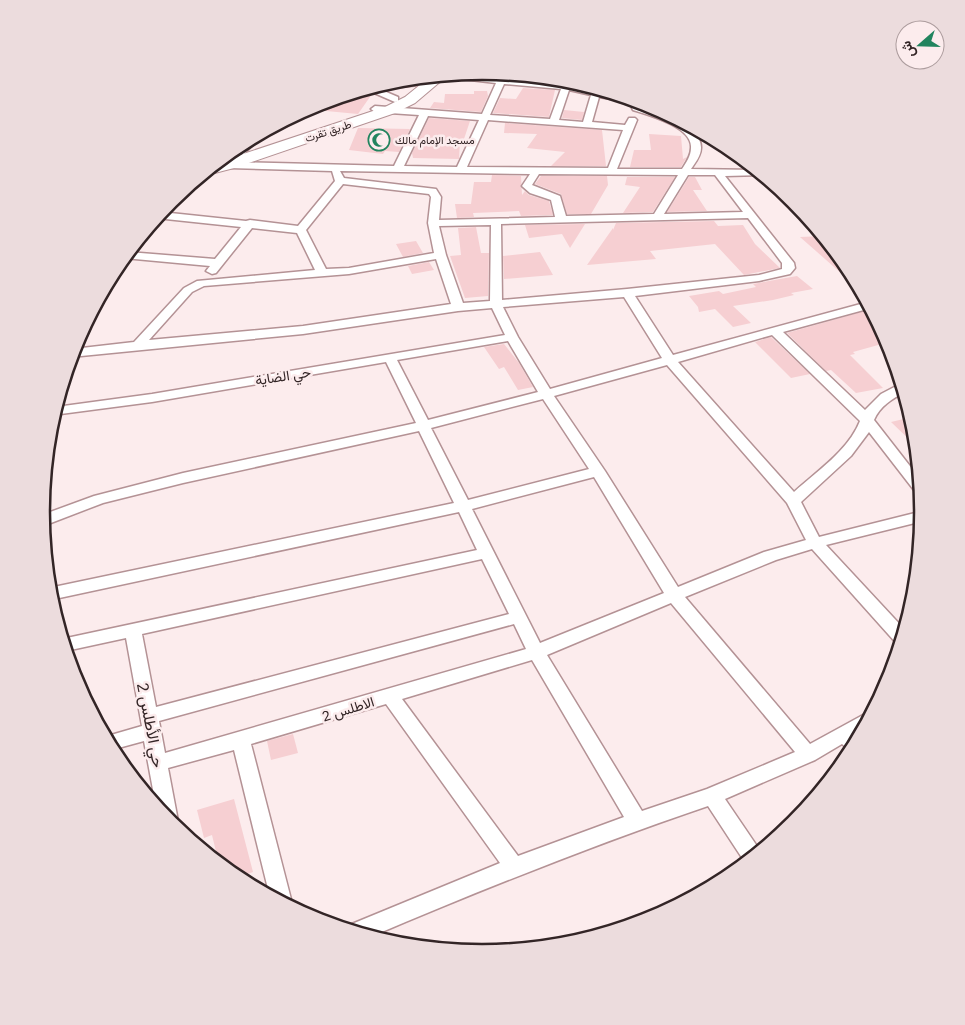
<svg xmlns="http://www.w3.org/2000/svg" width="965" height="1025" viewBox="0 0 965 1025" font-family="'IBM Plex Sans',Vazirmatn,sans-serif">
<rect width="100%" height="100%" fill="#fceced"/>
<path fill="#f6cfd2" d="M 523,88 L 555,90 L 549,117 L 493,113 L 500,98 L 516,99 Z
M 474,91 L 487,91 L 488,96 L 481,112 L 430,108 L 434,102 L 444,103 L 445,94 L 474,94 Z
M 357,92 L 372,94 L 358,114 L 305,109 L 314,105 Z
M 564,110 L 584,112 L 582,120 L 562,118 Z
M 429,118 L 470,121 L 463,142 L 460,142 L 459,159 L 413,158 L 412,153 Z
M 505,123 L 602,130 L 606,166 L 551,166 L 565,152 L 527,148 L 537,134 L 504,133 Z
M 358,128 L 410,129 L 399,152 L 385,151 L 383,154 L 349,150 Z
M 649,134 L 681,136 L 683,159 L 687,157 L 681,167 L 630,167 L 634,150 L 651,150 Z
M 492,175 L 521,176 L 522,195 L 525,191 L 529,195 L 549,201 L 553,215 L 521,216 L 519,211 L 473,213 L 474,217 L 457,218 L 455,204 L 471,204 L 474,182 L 491,182 Z
M 541,176 L 607,176 L 608,185 L 591,214 L 567,214 L 561,194 L 535,184 Z
M 627,177 L 675,177 L 653,212 L 623,213 L 640,187 L 625,185 Z
M 689,177 L 695,177 L 702,190 L 693,190 L 707,211 L 667,212 Z
M 714,221 L 718,226 L 743,225 L 755,244 L 780,268 L 744,275 L 715,244 L 650,251 L 656,259 L 587,265 L 613,228 L 613,230 L 616,223 Z
M 585,224 L 570,248 L 562,234 L 529,238 L 525,225 Z
M 476,227 L 481,253 L 489,253 L 488,296 L 465,298 L 450,256 L 461,255 L 458,228 Z
M 824,236 L 850,268 L 855,277 L 850,281 L 800,237 Z
M 416,241 L 423,253 L 403,257 L 396,244 Z
M 540,252 L 553,275 L 504,279 L 503,256 Z
M 429,262 L 434,270 L 412,274 L 408,266 Z
M 797,276 L 813,289 L 791,293 L 794,295 L 773,300 L 733,306 L 751,323 L 733,327 L 715,309 L 699,312 L 698,307 L 689,296 L 719,291 L 723,294 L 756,287 L 753,284 Z
M 872,309 L 889,342 L 853,352 L 855,354 L 850,355 L 883,388 L 856,393 L 831,370 L 826,371 L 787,333 Z
M 771,337 L 810,374 L 791,378 L 755,342 Z
M 504,344 L 519,363 L 533,387 L 518,390 L 504,367 L 499,369 L 484,347 Z
M 912,417 L 915,427 L 917,447 L 891,422 Z
M 293,734 L 298,753 L 271,760 L 267,741 Z
M 234,799 L 253,872 L 236,878 L 219,864 L 212,835 L 204,838 L 197,810 Z"/>
<g fill="none" stroke-linecap="round" stroke-linejoin="round">
<g stroke="#b49295" stroke-width="3">
<path id="street" d="M 453,74 L 560,83 L 636,100 L 624,101 L 599,97 L 592,122 L 625,125 L 629,118 L 635,118 L 637,120 L 617,169 L 682,169 C 686,163 691,156 691,148 C 693,127 649,115 633,110 L 632,108 L 636,105 C 654,110 702,124 701,148 C 701,156 695,163 691,169 L 757,170 L 764,175 L 725,176 L 794,263 L 795,268 L 790,274 L 759,281 L 635,296 L 673,355 L 868,302 L 871,308 L 783,332 L 865,410 L 881,394 L 902,383 L 905,392 C 892,399 880,406 874,420 L 920,479 L 922,496 L 917,494 L 869,432 L 851,456 L 801,502 L 819,537 L 923,511 L 923,521 L 826,545 L 906,631 L 901,645 L 897,644 L 812,549 L 776,560 L 685,597 L 810,744 L 863,715 L 869,713 L 873,714 L 863,732 L 857,736 L 859,739 L 852,753 L 842,744 L 815,760 L 725,799 L 761,852 L 746,864 L 708,806 C 593,845 481,890 370,937 L 346,930 L 347,926 L 500,863 L 386,704 L 251,744 L 292,903 L 290,908 L 270,897 L 234,750 L 168,768 L 178,821 L 174,827 L 156,806 L 144,741 L 111,750 L 104,737 L 142,726 L 126,638 L 66,651 L 62,639 L 477,550 L 459,512 L 50,600 L 49,588 L 454,503 L 419,431 L 183,483 L 103,503 L 43,526 L 42,515 L 94,496 L 183,473 L 416,423 L 386,362 L 152,402 L 53,415 L 56,407 L 152,394 L 505,335 L 492,308 L 458,311 L 303,334 L 71,357 L 73,349 L 134,342 L 184,288 L 197,281 L 315,270 L 297,233 L 252,228 L 216,273 L 212,274 L 206,271 L 210,266 L 124,258 L 128,252 L 215,259 L 241,227 L 156,218 L 161,212 L 246,221 L 250,220 L 298,226 L 335,181 L 332,171 L 229,168 L 216,163 L 221,159 L 230,162 L 394,166 L 419,115 L 375,112 L 371,109 L 375,106 L 482,114 L 496,83 L 436,76 ZM 504,84 L 561,89 L 550,119 L 490,115 ZM 569,90 L 591,95 L 583,122 L 559,120 ZM 428,116 L 479,120 L 457,167 L 404,166 ZM 488,120 L 623,130 L 608,168 L 467,167 ZM 340,171 L 530,174 L 522,186 L 530,193 L 551,200 L 555,217 L 439,220 L 441,197 L 436,189 L 344,178 ZM 539,174 L 678,175 L 654,214 L 566,216 L 560,196 L 532,185 ZM 688,175 L 715,175 L 743,212 L 664,214 ZM 343,184 L 429,194 L 431,197 L 428,223 L 434,253 L 349,268 L 326,269 L 306,230 ZM 748,218 L 782,263 L 782,269 L 759,275 L 627,289 L 502,300 L 501,224 ZM 491,225 L 490,301 L 463,303 L 446,255 L 439,226 ZM 436,259 L 451,304 L 303,326 L 149,340 L 192,292 L 204,286 L 349,274 ZM 624,297 L 662,358 L 550,389 L 518,337 L 503,307 ZM 772,335 L 860,421 C 848,451 817,471 794,492 L 678,362 ZM 508,341 L 538,392 L 428,420 L 397,360 ZM 667,365 L 787,503 L 806,540 L 764,552 L 678,587 L 605,471 L 554,396 ZM 543,399 L 589,469 L 468,500 L 431,428 ZM 594,477 L 664,593 L 540,643 L 472,509 ZM 482,559 L 509,614 L 156,707 L 142,634 ZM 671,603 L 795,752 L 707,789 L 642,811 L 547,655 ZM 514,624 L 526,649 L 165,753 L 159,721 ZM 532,660 L 624,817 L 518,856 L 402,699 Z
M 416,80 L 419,81 L 419,85 L 379,89 L 398,97 L 398,101 L 395,102 L 365,89 L 383,84 Z
M 259,134 L 259,138 L 244,154 L 238,154 L 236,152 L 246,141 Z"/>
</g>
<g stroke="#b49295" stroke-width="2">
<path id="primary" d="M 448,75 L 415,103 L 395,113 L 234,168 L 207,175 L 203,174 L 216,163 L 385,107 L 405,97 L 431,76 Z"/>
</g>
<use href="#street" fill="#fff" fill-rule="evenodd"/>
<use href="#primary" fill="#fff" fill-rule="evenodd"/>
</g>
<defs>
<g id="mosque-ring" transform="scale(1.125)"><circle r="9.5" fill="#fceced" stroke="#22845e" stroke-width="1.5"/><path d="M3.5-4.9A6 6 0 1 0 3.5 4.9A5 5 0 1 1 3.5-4.9Z" fill="#22845e"/></g>
</defs>
<g fill-rule="evenodd">
<use href="#mosque-ring" x="379" y="140"/>
</g>
<g text-anchor="middle" dominant-baseline="central" stroke-width="5" stroke-linejoin="round" paint-order="stroke">
<g font-size="11" fill="#332526" stroke="#fceced">
<text transform="translate(328 131) rotate(-18)">طريق تقرت</text>
</g>
<g font-size="11" fill="#332526" stroke="#fceced" text-anchor="start">
<text x="395" y="140">مسجد الإمام مالك</text>
</g>
<g font-size="14" fill="#332526" stroke="#fceced">
<text transform="translate(283 376) rotate(-9)">حي الضاية</text>
<text transform="translate(348 709) rotate(-17)">الاطلس 2</text>
</g>
<g font-size="16" fill="#332526" stroke="#fceced">
<text transform="translate(151 725) rotate(79)">حي الأطلس 2</text>
</g>
</g>
<path d="M0 0H965V1025H0ZM50 512a432 432 0 1 1 864 0a432 432 0 1 1-864 0Z" fill="#ecdcdd" fill-rule="evenodd"/>
<path fill="none" stroke="#332526" stroke-width="2.5" d="M50 512a432 432 0 1 1 864 0a432 432 0 1 1-864 0Z"/>
<g transform="translate(920 45) rotate(250)"><circle r="24" fill="#fceced" stroke="#ac9c9d"/>
<path d="M0-4L9 19L0 12L-9 19Z" fill="#22845e"/>
<text y="-8" font-size="14" font-weight="bold" text-anchor="middle" fill="#332526">ش</text>
</g>
</svg>
